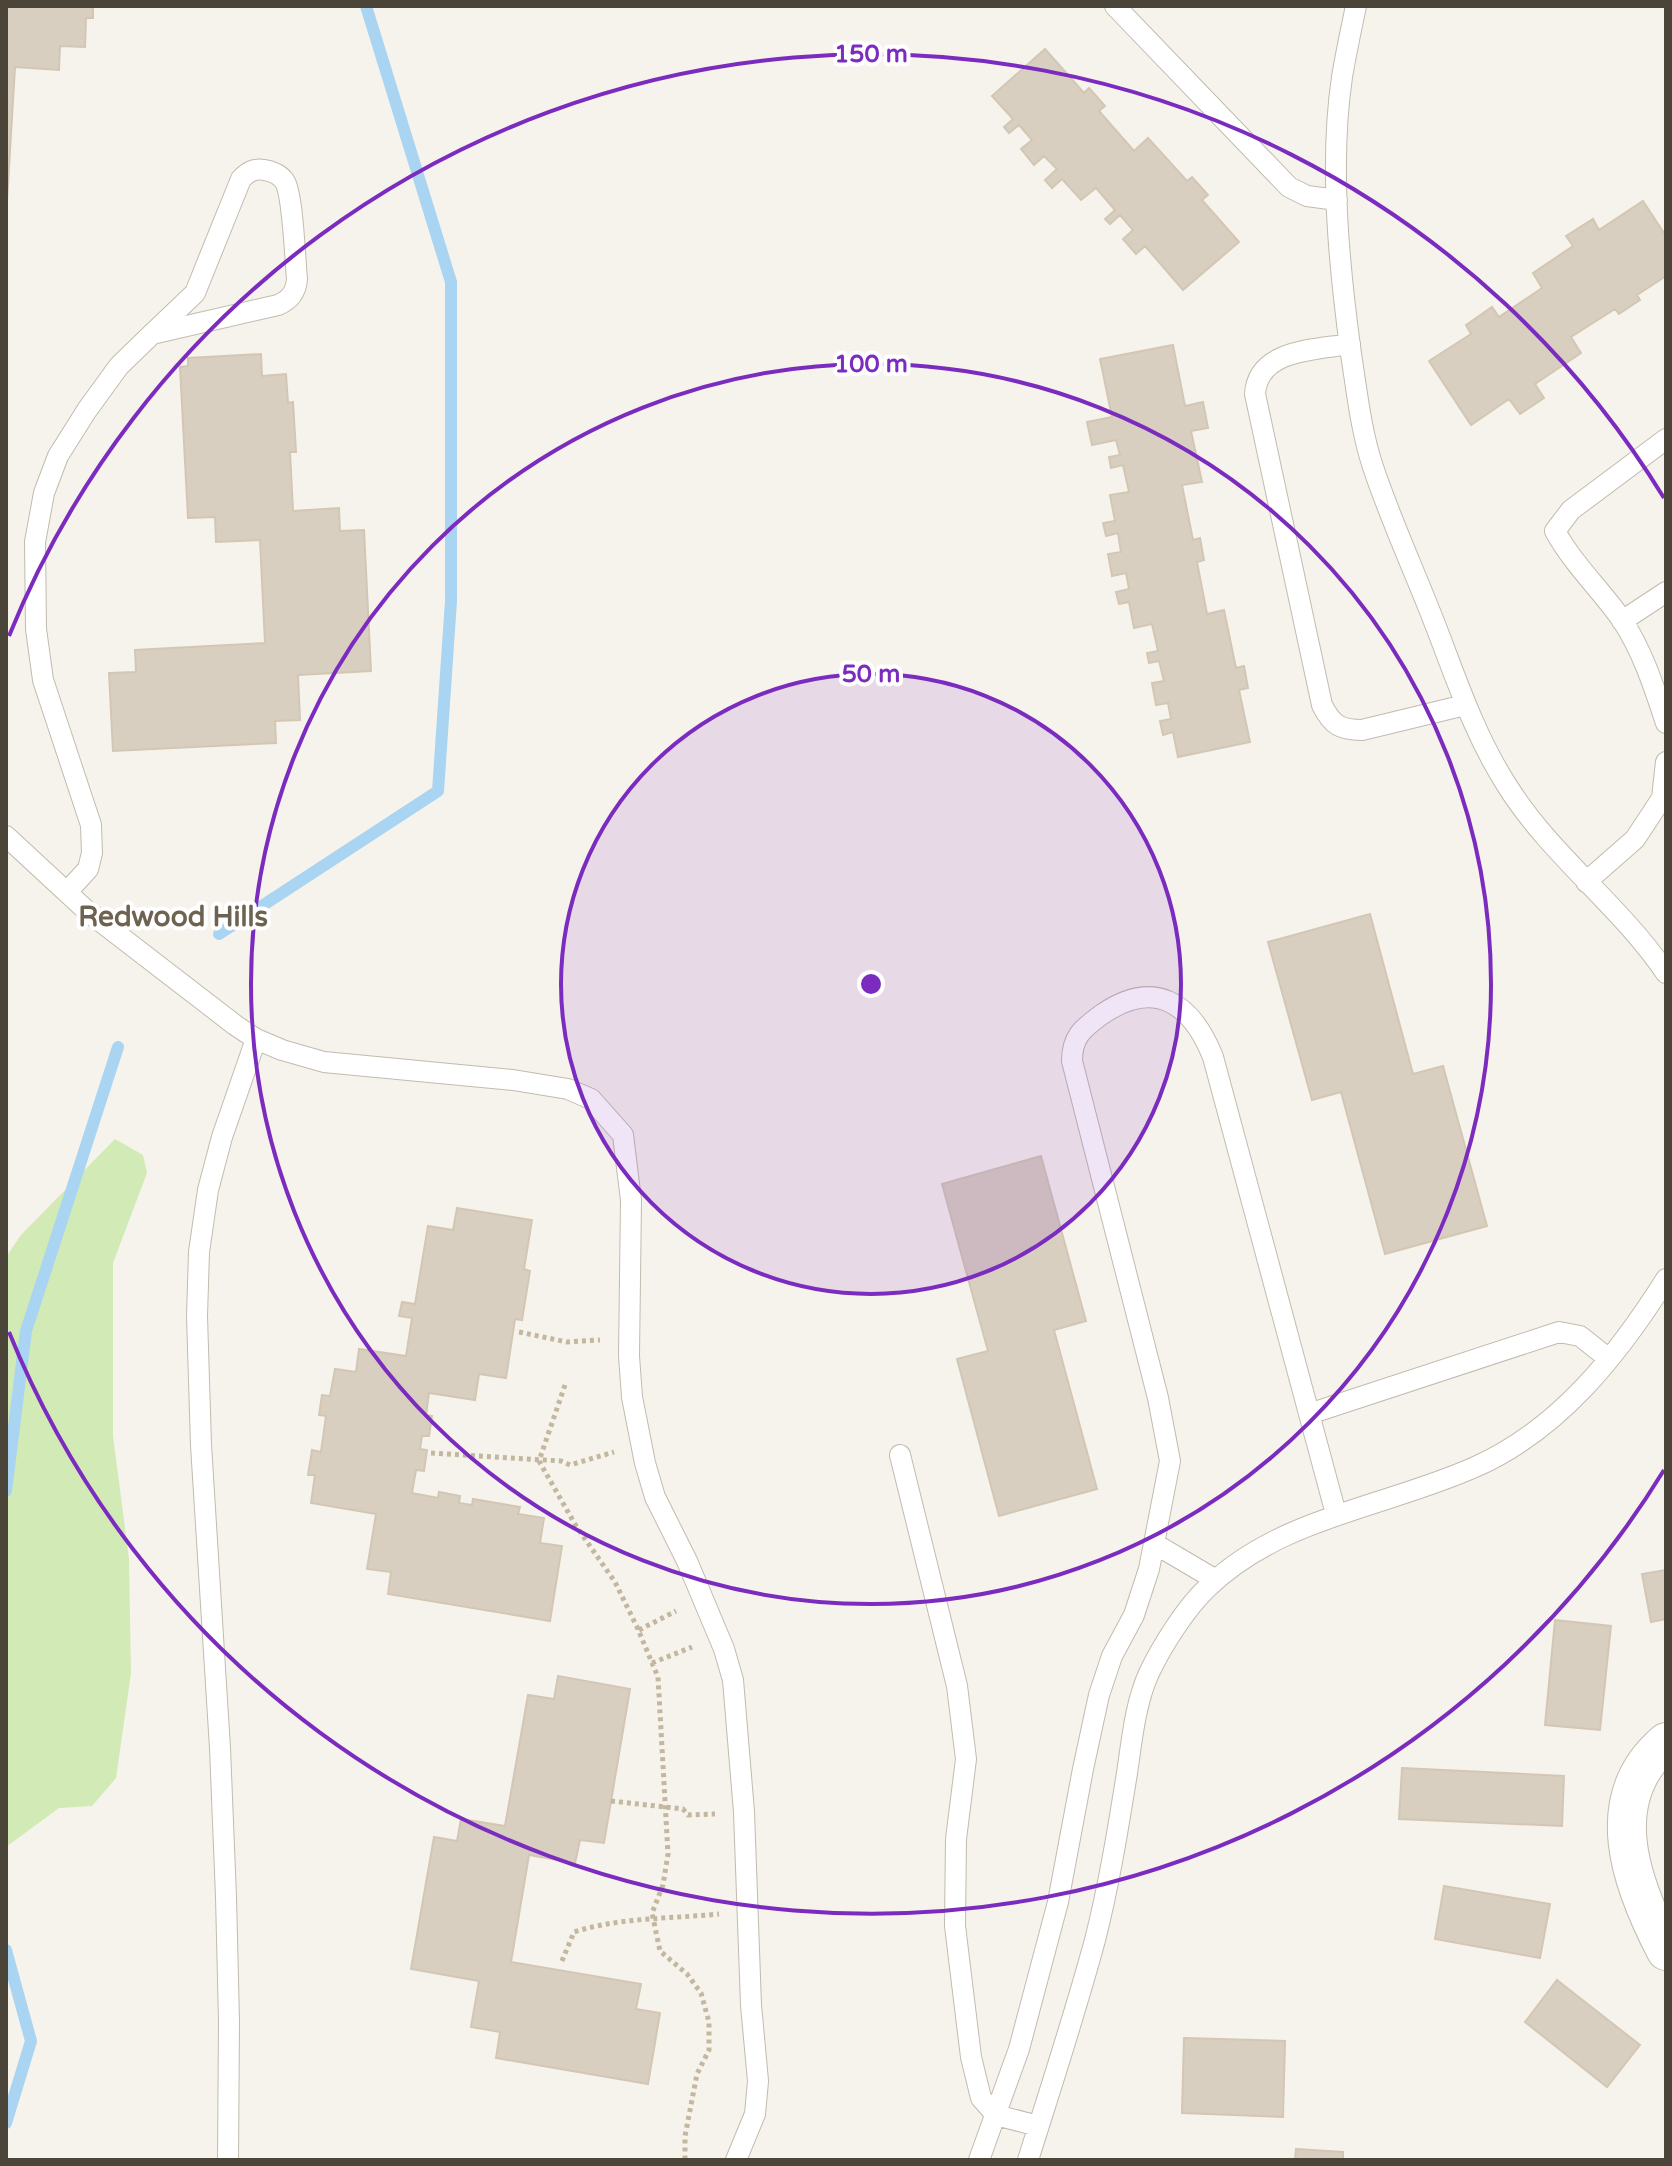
<svg xmlns="http://www.w3.org/2000/svg" width="1672" height="2166" viewBox="0 0 1672 2166" font-family="'Varela Round',sans-serif">
<rect width="100%" height="100%" fill="#f6f3ec"/>
<path fill="#d2eab5" d="M 115,1139 L 143,1155 L 147,1173 L 113,1263 L 113,1436 L 129,1559 L 131,1673 L 116,1778 L 92,1806 L 59,1808 L 6,1847 L 6,1257 L 21,1235 Z"/>
<g fill="none" stroke-linecap="round" stroke-linejoin="round">
<path stroke="#a9d4f2" stroke-width="12" d="M 219,934 L 438,791 L 451,601 L 451,282 L 366,6
M 6,1491 L 26,1331 L 118,1047
M 6,1950 L 31,2041 L 6,2123"/>
</g>
<path fill="#d8cfc1" stroke="#d3c7b4" stroke-width="2" d="M 6,6 L 93,6 L 93,18 L 86,18 L 85,47 L 60,46 L 59,70 L 15,67 L 7,201 Z
M 1045,49 L 1084,93 L 1089,88 L 1105,106 L 1099,111 L 1134,151 L 1148,138 L 1187,181 L 1192,177 L 1208,195 L 1202,200 L 1239,242 L 1183,290 L 1145,246 L 1136,254 L 1123,239 L 1133,230 L 1120,215 L 1110,224 L 1105,219 L 1115,210 L 1096,188 L 1081,200 L 1062,179 L 1052,188 L 1045,180 L 1057,169 L 1044,156 L 1034,165 L 1021,149 L 1032,140 L 1019,125 L 1009,133 L 1004,127 L 1013,119 L 992,96 Z
M 1643,201 L 1666,236 L 1666,276 L 1637,295 L 1640,300 L 1619,314 L 1615,309 L 1571,337 L 1581,353 L 1535,384 L 1544,398 L 1520,414 L 1509,399 L 1471,425 L 1429,361 L 1471,334 L 1466,325 L 1492,307 L 1499,317 L 1542,288 L 1533,273 L 1573,246 L 1566,236 L 1593,219 L 1599,230 Z
M 1173,345 L 1185,406 L 1203,402 L 1208,428 L 1191,431 L 1202,482 L 1182,485 L 1193,540 L 1200,538 L 1204,560 L 1197,562 L 1207,614 L 1224,610 L 1236,668 L 1244,666 L 1248,688 L 1239,690 L 1250,742 L 1178,757 L 1173,732 L 1163,735 L 1160,721 L 1171,719 L 1168,703 L 1156,705 L 1152,683 L 1164,681 L 1159,661 L 1149,663 L 1147,653 L 1158,651 L 1152,624 L 1134,628 L 1129,602 L 1119,604 L 1116,592 L 1129,589 L 1126,573 L 1112,576 L 1108,554 L 1121,552 L 1118,533 L 1106,536 L 1103,523 L 1115,521 L 1110,495 L 1129,492 L 1123,465 L 1111,468 L 1109,457 L 1120,455 L 1116,440 L 1092,445 L 1087,422 L 1112,417 L 1100,359 Z
M 261,354 L 262,376 L 286,374 L 288,403 L 293,402 L 296,452 L 290,452 L 293,511 L 339,508 L 340,531 L 364,530 L 371,671 L 298,675 L 300,720 L 275,721 L 276,743 L 113,751 L 109,673 L 136,672 L 135,650 L 265,643 L 260,540 L 216,542 L 215,517 L 188,518 L 180,367 L 188,366 L 188,358 Z
M 1370,914 L 1413,1074 L 1443,1066 L 1487,1226 L 1385,1254 L 1341,1092 L 1312,1100 L 1268,942 Z
M 1041,1156 L 1086,1321 L 1054,1330 L 1097,1489 L 999,1516 L 957,1359 L 988,1351 L 942,1184 Z
M 457,1208 L 532,1220 L 524,1269 L 530,1271 L 522,1320 L 515,1319 L 506,1378 L 479,1374 L 475,1400 L 429,1393 L 426,1415 L 432,1416 L 429,1436 L 422,1436 L 420,1449 L 427,1450 L 424,1471 L 416,1470 L 412,1493 L 438,1498 L 439,1492 L 460,1496 L 459,1503 L 472,1505 L 473,1499 L 520,1507 L 518,1514 L 544,1518 L 540,1543 L 562,1546 L 550,1621 L 388,1594 L 391,1572 L 367,1569 L 376,1514 L 311,1503 L 315,1475 L 308,1475 L 312,1450 L 321,1452 L 326,1416 L 319,1415 L 322,1395 L 330,1396 L 335,1369 L 356,1372 L 359,1349 L 406,1356 L 412,1318 L 399,1316 L 402,1302 L 415,1304 L 428,1226 L 453,1230 Z
M 1666,1570 L 1666,1619 L 1651,1622 L 1642,1574 Z
M 1555,1620 L 1611,1626 L 1600,1730 L 1545,1725 Z
M 558,1676 L 630,1689 L 604,1843 L 580,1840 L 575,1863 L 529,1855 L 511,1962 L 641,1984 L 636,2009 L 660,2013 L 648,2084 L 496,2058 L 500,2032 L 471,2027 L 479,1981 L 411,1969 L 434,1837 L 457,1841 L 461,1819 L 505,1826 L 528,1695 L 554,1699 Z
M 1402,1768 L 1564,1776 L 1562,1826 L 1399,1819 Z
M 1444,1886 L 1550,1904 L 1540,1958 L 1435,1939 Z
M 1557,1980 L 1640,2045 L 1607,2087 L 1525,2022 Z
M 1184,2038 L 1285,2041 L 1283,2117 L 1182,2113 Z
M 1296,2149 L 1343,2152 L 1343,2160 L 1295,2160 Z"/>
<g fill="none" stroke-linecap="round" stroke-linejoin="round">
<g stroke="#c2bbae" stroke-width="22">
<path id="lane" d="M 1115,6 L 1289,187 L 1307,196 L 1337,200
M 1356,6 C 1351,30 1346,53 1342,77 C 1329,165 1339,266 1351,354 C 1357,392 1361,431 1373,467 C 1390,518 1413,568 1433,619 C 1455,675 1473,732 1506,784 C 1550,855 1619,904 1666,973
M 1350,344 C 1315,350 1258,349 1255,394 L 1322,705 C 1332,725 1340,730 1362,730 L 1465,705
M 1666,439 L 1571,510 L 1555,531 C 1573,564 1601,590 1622,620 C 1643,652 1654,687 1666,723
M 1622,621 L 1666,592
M 6,836 L 87,911 L 235,1025 L 256,1039 L 282,1050 L 324,1062 L 513,1080 L 568,1089 L 591,1099 L 623,1135 L 631,1200 L 629,1356 L 632,1397 L 645,1463 L 655,1497 L 687,1561 L 724,1649 L 733,1680 L 744,1812 L 751,2005 L 758,2081 L 755,2114 L 736,2160
M 1586,882 L 1635,839 L 1662,798 L 1666,762
M 67,892 L 88,869 L 92,853 L 91,825 L 43,680 L 36,629 L 35,542 L 44,493 L 58,456 L 87,410 L 119,366 L 152,334 L 278,305 C 290,300 296,292 297,279 C 295,259 293,196 285,182 C 281,175 272,171 264,170 C 254,168 248,172 241,179 L 195,293 L 152,334
M 1309,1414 L 1559,1332 L 1580,1336 L 1609,1359
M 900,1455 L 957,1686 L 966,1759 L 956,1839 L 955,1926 L 971,2057 L 981,2098 L 996,2115 L 1038,2126
M 1155,1544 L 1216,1580
M 228,2160 L 229,2021 L 226,1897 L 220,1748 L 201,1445 L 197,1316 L 199,1252 L 208,1190 L 222,1137 L 256,1039
M 979,2160 L 1019,2049 L 1058,1902 L 1083,1769 L 1099,1695 L 1112,1656 L 1134,1615 L 1149,1569 L 1170,1461 L 1158,1398 L 1072,1061 C 1072,1037 1082,1029 1101,1015 C 1154,978 1191,1002 1213,1057 L 1336,1514
M 1028,2160 C 1051,2087 1075,2014 1095,1940 C 1109,1885 1118,1829 1127,1773 C 1132,1740 1135,1704 1149,1673 C 1162,1646 1185,1609 1207,1588 C 1280,1517 1386,1507 1475,1467 C 1559,1430 1618,1355 1666,1279"/>
</g>
<g stroke="#c2bbae" stroke-width="40">
<path id="street" d="M 1666,1742 C 1599,1799 1631,1884 1666,1951"/>
</g>
<path stroke="#c4b79f" stroke-width="5" stroke-dasharray="4 4" stroke-linecap="butt" d="M 519,1332 L 567,1342 L 600,1340
M 565,1385 L 539,1461 L 576,1526 L 615,1582 L 637,1627 L 658,1677 L 668,1854 L 663,1885 L 652,1913 L 660,1951 L 687,1974 L 701,1993 L 709,2022 L 709,2050 L 697,2074 L 685,2136 L 685,2160
M 431,1453 L 561,1461 L 570,1465 L 614,1452
M 639,1630 L 676,1611
M 652,1663 L 692,1647
M 611,1801 L 683,1809 L 688,1815 L 715,1814
M 562,1961 L 574,1932 C 621,1917 670,1919 719,1914"/>
<use href="#lane" stroke="#fff" stroke-width="20"/>
<use href="#street" stroke="#fff" stroke-width="38"/>
</g>
<circle cx="871" cy="984" r="310" fill="#7b2cbf" fill-opacity=".12"/>
<g fill="none" stroke="#7b2cbf" stroke-width="4">
<circle cx="871" cy="984" r="310"/>
<circle cx="871" cy="984" r="620"/>
<path d="M1664 1470A930 930 0 0 1 9 1332M9 636A930 930 0 0 1 1664 498"/>
</g>
<g text-anchor="middle" dominant-baseline="central" stroke-width="8" stroke-linejoin="round" paint-order="stroke">
<g font-size="28" font-weight="bold" fill="#6e6250" stroke="#fff">
<text x="173" y="917">Redwood Hills</text>
</g>
</g>
<circle cx="871" cy="984" r="12" fill="#7b2cbf" stroke="#fff" stroke-width="4"/>
<g font-size="24" text-anchor="middle" font-weight="bold" fill="#7b2cbf" stroke="#fff" stroke-width="8" stroke-linejoin="round" paint-order="stroke">
<text x="871" y="62">150 m</text>
<text x="871" y="372">100 m</text>
<text x="871" y="682">50 m</text>
</g>
<rect width="1672" height="2166" fill="none" stroke="#4b4439" stroke-width="16"/>
</svg>
